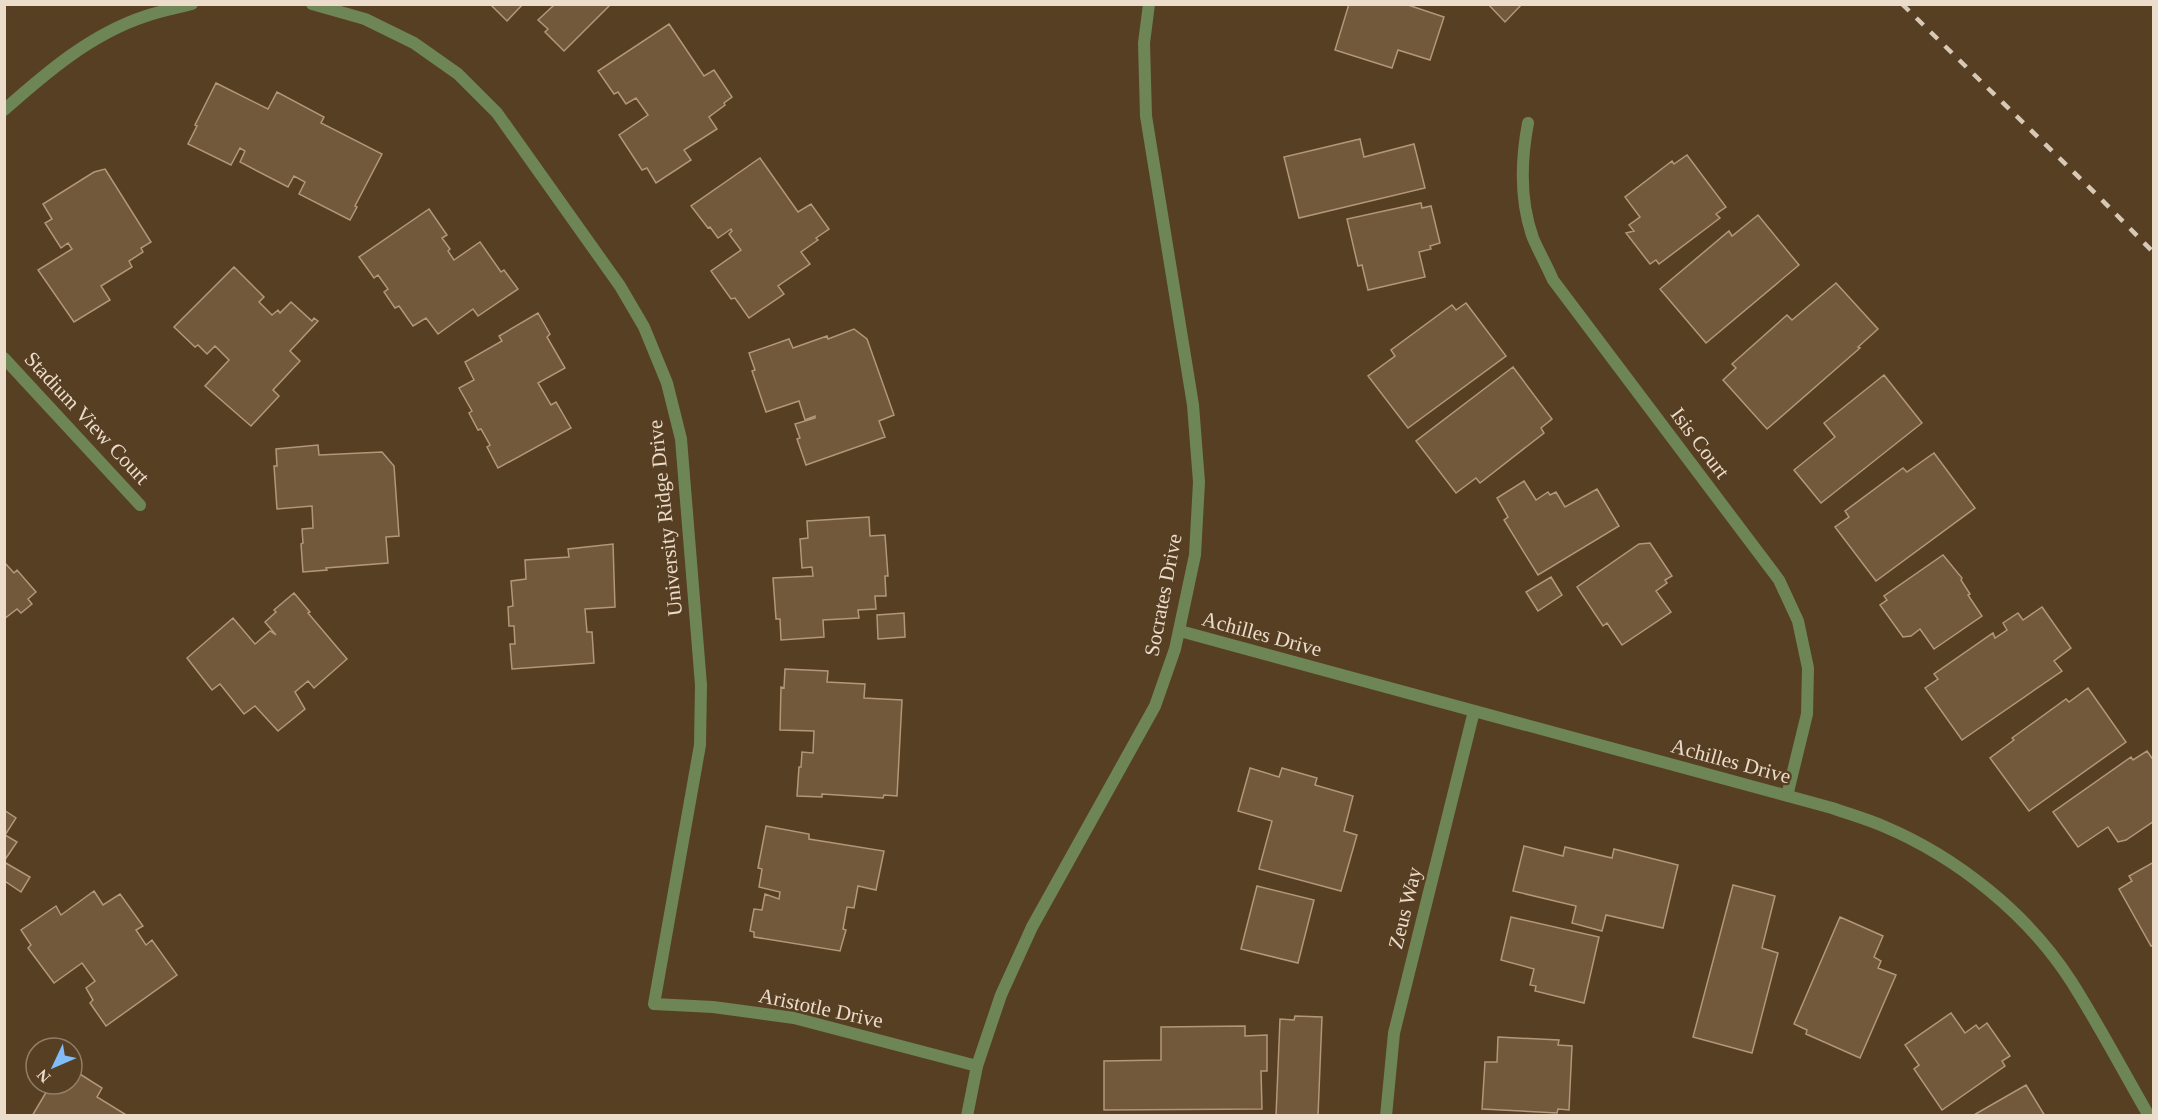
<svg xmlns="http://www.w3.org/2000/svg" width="2158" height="1120" viewBox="0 0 2158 1120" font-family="'Times New Roman',serif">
<rect width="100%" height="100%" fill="#573f23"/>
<path fill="#72593c" stroke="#b39778" stroke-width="1.5" d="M 490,4 L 523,4 L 507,21 Z
M 551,4 L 611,4 L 564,51 L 545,32 L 548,29 L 538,20 L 553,6 Z
M 1349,4 L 1405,4 L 1444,17 L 1430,60 L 1398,50 L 1392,68 L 1335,50 Z
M 1488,4 L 1522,4 L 1505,22 Z
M 669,24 L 704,76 L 714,70 L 732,97 L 724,103 L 725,105 L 709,117 L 717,129 L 684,150 L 691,160 L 656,183 L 647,168 L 642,170 L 619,135 L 648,115 L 636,98 L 626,104 L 618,92 L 614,94 L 598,71 Z
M 216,83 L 268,109 L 277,92 L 324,117 L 321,123 L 382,154 L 355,206 L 357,207 L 350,220 L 299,194 L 305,182 L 294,176 L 288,187 L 240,162 L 245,151 L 240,148 L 231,165 L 188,144 L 197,126 L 195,125 Z
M 1360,139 L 1364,157 L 1414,144 L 1425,188 L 1299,218 L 1284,157 Z
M 1687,155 L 1726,207 L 1716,214 L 1720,218 L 1659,264 L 1656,260 L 1650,264 L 1626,233 L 1634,231 L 1629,225 L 1640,217 L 1625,197 L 1672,161 L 1674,164 Z
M 760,158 L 798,212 L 811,204 L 829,229 L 816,238 L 818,240 L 801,252 L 810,264 L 778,286 L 784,294 L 749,318 L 735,298 L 731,299 L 711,271 L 741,250 L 729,234 L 732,231 L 731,229 L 718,238 L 710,227 L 708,228 L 691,206 Z
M 105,169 L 151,242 L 141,248 L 143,252 L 129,261 L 132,267 L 101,286 L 110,300 L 74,322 L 38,270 L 72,249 L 68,243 L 61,248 L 45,223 L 52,219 L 43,204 L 94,172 Z
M 1421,203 L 1422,208 L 1431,206 L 1440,243 L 1430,246 L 1431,249 L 1419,252 L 1425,277 L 1368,290 L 1362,265 L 1358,266 L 1347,219 Z
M 429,209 L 447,235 L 442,238 L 450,249 L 448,251 L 454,260 L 480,242 L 501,272 L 504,270 L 518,289 L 478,316 L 473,309 L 438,334 L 426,318 L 413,326 L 399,306 L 395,308 L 384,292 L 388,289 L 378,275 L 374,278 L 359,257 Z
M 1758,215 L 1799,265 L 1706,343 L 1660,289 L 1729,231 L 1732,236 Z
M 234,267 L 264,297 L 259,302 L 272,315 L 278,310 L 280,313 L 291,302 L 312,321 L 314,318 L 318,321 L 290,351 L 300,361 L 273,390 L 279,396 L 251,426 L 205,386 L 229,360 L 215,346 L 207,354 L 198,345 L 195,347 L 174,327 Z
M 1836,283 L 1878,329 L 1858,347 L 1860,348 L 1767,429 L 1723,380 L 1736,368 L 1732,364 L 1787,315 L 1792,320 Z
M 1466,303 L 1506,356 L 1408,428 L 1368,376 L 1395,356 L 1391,350 L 1452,305 L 1456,310 Z
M 538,313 L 550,334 L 547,337 L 565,368 L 538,383 L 551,405 L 556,402 L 571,428 L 498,468 L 487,447 L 490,445 L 481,429 L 478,430 L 469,413 L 472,411 L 459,388 L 474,380 L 465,362 L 502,341 L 499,336 Z
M 854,329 L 867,339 L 894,415 L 879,421 L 885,437 L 806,465 L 797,439 L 800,438 L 795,424 L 815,418 L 815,416 L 805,420 L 799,401 L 766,412 L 752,371 L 755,370 L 749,353 L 789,339 L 793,348 L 827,336 L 828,339 Z
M 1513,367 L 1552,419 L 1541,428 L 1544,433 L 1480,483 L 1476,478 L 1456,493 L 1416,441 Z
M 1884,375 L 1922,423 L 1821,503 L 1794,470 L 1835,437 L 1824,423 Z
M 318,445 L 319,455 L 382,452 L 394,466 L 399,536 L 386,537 L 388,563 L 326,568 L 327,570 L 303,572 L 301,544 L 303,543 L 302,529 L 313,528 L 312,506 L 277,509 L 274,466 L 277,466 L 276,449 Z
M 1934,453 L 1975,508 L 1876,581 L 1835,527 L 1849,517 L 1845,511 L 1903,468 L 1907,472 Z
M 1524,481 L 1536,500 L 1548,492 L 1550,495 L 1556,492 L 1565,507 L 1597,489 L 1619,526 L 1538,575 L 1504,520 L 1508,517 L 1497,498 Z
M 869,517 L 870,536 L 885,535 L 888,576 L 885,576 L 886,596 L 875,596 L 876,609 L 858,610 L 859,618 L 823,620 L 824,637 L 781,640 L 780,619 L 776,619 L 773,578 L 813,576 L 812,567 L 802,568 L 800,539 L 808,538 L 807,521 Z
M 1650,543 L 1672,576 L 1665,580 L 1667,583 L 1656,591 L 1671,612 L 1622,645 L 1607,623 L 1603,626 L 1577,587 L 1639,544 Z
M 613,544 L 615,607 L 585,609 L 587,632 L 592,632 L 594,663 L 512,669 L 510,644 L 515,644 L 514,626 L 509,626 L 508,607 L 513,606 L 511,581 L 526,579 L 525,560 L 569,557 L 568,549 Z
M 1943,555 L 1962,578 L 1961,580 L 1970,594 L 1968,595 L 1982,616 L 1934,649 L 1920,629 L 1911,636 L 1903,637 L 1880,605 L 1887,600 L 1884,596 Z
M 4,562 L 14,573 L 17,570 L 36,592 L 28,599 L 32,604 L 21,613 L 17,609 L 4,619 Z
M 1551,577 L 1562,595 L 1538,611 L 1526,592 Z
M 294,593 L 310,612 L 308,613 L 347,659 L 314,688 L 308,681 L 295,692 L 305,709 L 278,731 L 255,706 L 244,714 L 220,684 L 212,690 L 187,658 L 233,618 L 255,644 L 270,631 L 276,635 L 265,622 L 276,612 L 274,610 Z
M 2042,607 L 2071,648 L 2054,661 L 2062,671 L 1962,740 L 1925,688 L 1938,679 L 1934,674 L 1993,633 L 1995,638 L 2007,630 L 2003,623 L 2018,613 L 2023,620 Z
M 904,613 L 905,637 L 878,639 L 877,615 Z
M 785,669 L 828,671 L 827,682 L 865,684 L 864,698 L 902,700 L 897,796 L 884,795 L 883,798 L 822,794 L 822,797 L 797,796 L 799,767 L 801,767 L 802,752 L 813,753 L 814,731 L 780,730 L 781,687 L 784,688 Z
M 2088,688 L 2126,742 L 2029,811 L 1990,758 L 2014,740 L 2012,738 L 2066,699 L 2069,702 Z
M 2147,751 L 2154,761 L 2154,821 L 2126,840 L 2118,842 L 2108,827 L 2078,847 L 2053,812 L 2131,757 L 2133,760 Z
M 1250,768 L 1279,777 L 1282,768 L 1317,778 L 1315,785 L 1353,796 L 1344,831 L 1357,835 L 1341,891 L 1259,869 L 1272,821 L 1238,811 Z
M 4,810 L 16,818 L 5,835 L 17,842 L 4,861 Z
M 766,826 L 809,834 L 809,839 L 884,851 L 876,890 L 858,886 L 854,908 L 847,907 L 843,929 L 846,930 L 840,951 L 754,937 L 754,932 L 750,931 L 754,909 L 762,910 L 765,894 L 779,899 L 780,892 L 759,887 L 762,869 L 758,868 Z
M 1524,846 L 1563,856 L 1565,847 L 1612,858 L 1614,849 L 1678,865 L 1663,928 L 1606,915 L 1602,931 L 1572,923 L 1576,906 L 1513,891 Z
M 4,862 L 30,877 L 21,892 L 6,882 L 4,884 Z
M 2154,862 L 2154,945 L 2151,946 L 2119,889 L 2132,881 L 2129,876 Z
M 1733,885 L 1775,896 L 1762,948 L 1778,953 L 1752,1053 L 1693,1037 Z
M 1257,886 L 1314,900 L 1298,963 L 1241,949 Z
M 94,891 L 103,905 L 120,894 L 143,926 L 136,930 L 146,945 L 152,940 L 177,975 L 106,1026 L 90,1003 L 93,1000 L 86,988 L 95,981 L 82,963 L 54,983 L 28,948 L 31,945 L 21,930 L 56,906 L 61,915 Z
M 1511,917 L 1599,937 L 1584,1003 L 1535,991 L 1536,986 L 1530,985 L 1534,969 L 1501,960 Z
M 1840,917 L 1883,936 L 1874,957 L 1881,961 L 1878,968 L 1896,975 L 1860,1058 L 1806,1034 L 1807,1030 L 1794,1024 Z
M 1951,1013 L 1965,1033 L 1976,1025 L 1979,1029 L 1987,1023 L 2010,1056 L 2002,1061 L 2005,1066 L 1942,1110 L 1914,1069 L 1919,1065 L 1905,1045 Z
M 1295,1016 L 1322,1017 L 1318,1116 L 1276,1116 L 1280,1019 L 1294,1020 Z
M 1245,1026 L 1245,1036 L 1267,1035 L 1267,1071 L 1261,1071 L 1262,1109 L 1104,1110 L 1104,1061 L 1161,1060 L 1161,1027 Z
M 1498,1037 L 1559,1040 L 1558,1045 L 1572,1046 L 1569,1110 L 1558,1109 L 1557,1113 L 1482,1109 L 1485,1062 L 1497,1062 Z
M 72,1069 L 102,1088 L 97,1097 L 128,1116 L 32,1116 L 51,1084 L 72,1084 Z
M 2026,1085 L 2045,1116 L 1972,1116 L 2000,1100 Z"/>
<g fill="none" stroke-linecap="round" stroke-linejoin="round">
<path stroke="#6e8656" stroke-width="12" d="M 312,4 L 365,19 L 414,43 L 458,74 L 497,113 L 620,286 L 644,327 L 667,383 L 681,439 L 701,685 L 700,745 L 654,1004 L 713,1007 L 794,1018 L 977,1066
M 4,110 C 47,72 91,34 146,16 C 161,11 177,8 192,4
M 1528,123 C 1521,160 1520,202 1533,238 C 1539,252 1547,266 1553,280 L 1779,580 L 1798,621 L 1808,668 L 1807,714 L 1787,796
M 4,358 L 140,505
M 1180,631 L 1832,808 C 1849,814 1867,819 1883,826 C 1957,857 2028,914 2071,981 C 2099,1025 2123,1071 2149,1116
M 1386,1116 L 1394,1033 L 1474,711"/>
<path stroke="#6e8656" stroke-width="12" d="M 967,1116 L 977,1066 L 1001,995 L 1032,927 L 1155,706 L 1175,649 L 1195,555 L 1199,482 L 1193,405 L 1146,116 L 1144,43 L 1149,4"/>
<path stroke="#d8c8b6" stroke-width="4.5" stroke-dasharray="10 10" stroke-linecap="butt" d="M 1902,4 L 2100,198 L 2154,253"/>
</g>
<g text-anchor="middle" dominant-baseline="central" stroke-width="4.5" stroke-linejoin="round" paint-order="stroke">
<g font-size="21" fill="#ebdccc" stroke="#573f23">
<text transform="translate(87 418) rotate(47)">Stadium View Court</text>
<text transform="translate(1700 443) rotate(53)">Isis Court</text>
<text transform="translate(665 518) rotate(-96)">University Ridge Drive</text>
<text transform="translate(1163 595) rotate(-79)">Socrates Drive</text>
<text transform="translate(1262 634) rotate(15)">Achilles Drive</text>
<text transform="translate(1731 761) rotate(15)">Achilles Drive</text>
<text transform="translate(1405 908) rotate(-76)">Zeus Way</text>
<text transform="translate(821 1008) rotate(12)">Aristotle Drive</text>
</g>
</g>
<rect width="2158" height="1120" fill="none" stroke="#ebdccc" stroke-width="12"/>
<g transform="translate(54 1066) rotate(226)"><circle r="28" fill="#573f23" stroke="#927e67" stroke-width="1.5"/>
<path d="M0-4.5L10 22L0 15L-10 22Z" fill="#80bdfa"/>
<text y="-9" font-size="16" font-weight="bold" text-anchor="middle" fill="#ebdccc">N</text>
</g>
</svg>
